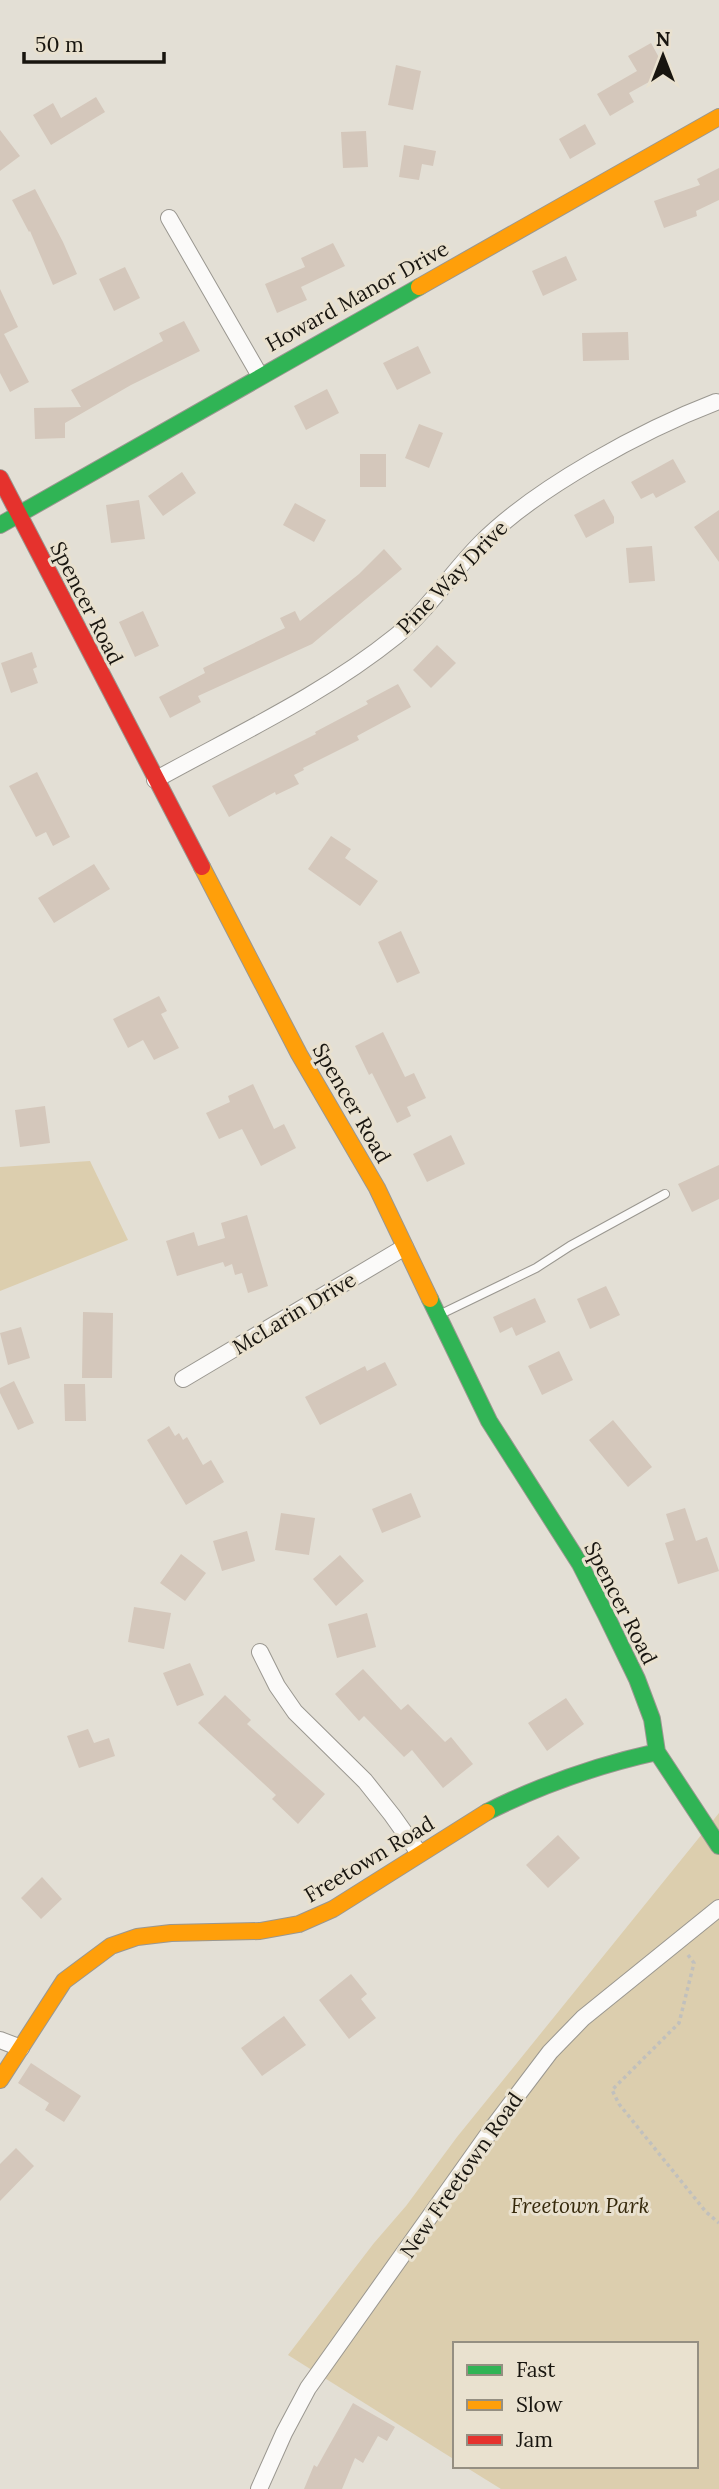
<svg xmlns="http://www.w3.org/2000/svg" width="719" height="2489" viewBox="0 0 719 2489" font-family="Lora,serif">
<rect width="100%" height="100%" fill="#e3dfd5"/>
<path fill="#dcceae" d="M 90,1161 L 128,1240 L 0,1291 L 0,1167 Z
M 719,1813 L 719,2489 L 501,2489 L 464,2466 L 696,2466 L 696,2344 L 455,2344 L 455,2460 L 288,2355 L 374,2243 L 406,2206 L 457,2137 Z"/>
<path fill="#d4c7bb" d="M 651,43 L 667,72 L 629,93 L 634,102 L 610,116 L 597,94 L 637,71 L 628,56 Z
M 396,65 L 421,71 L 413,110 L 388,105 Z
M 96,97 L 105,112 L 51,145 L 33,115 L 53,103 L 61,118 Z
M 585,124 L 596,144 L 570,159 L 559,139 Z
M 0,130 L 20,156 L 0,171 Z
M 366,131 L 368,167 L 343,168 L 341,132 Z
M 404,145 L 436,151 L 433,166 L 422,164 L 419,180 L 399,177 Z
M 719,168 L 719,200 L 696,211 L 697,216 L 664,228 L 654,201 L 700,185 L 697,179 Z
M 35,189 L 63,242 L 77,274 L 53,285 L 30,231 L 29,232 L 12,200 Z
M 333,243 L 345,266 L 301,287 L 307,300 L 277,313 L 265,284 L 305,267 L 301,258 Z
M 566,256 L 577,280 L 543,296 L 532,271 Z
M 125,267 L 140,298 L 114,311 L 99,279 Z
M 0,289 L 18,327 L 4,334 L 29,382 L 10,392 L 0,373 Z
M 184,321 L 200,351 L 131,385 L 65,423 L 65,438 L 35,439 L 34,408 L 81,407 L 71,390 L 163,341 L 159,333 Z
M 628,332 L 629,360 L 583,361 L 582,333 Z
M 418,346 L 431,373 L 397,390 L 383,363 Z
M 327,389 L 339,413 L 306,430 L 294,406 Z
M 419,424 L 443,433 L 429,468 L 405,458 Z
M 360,454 L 386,454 L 386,487 L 360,487 Z
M 673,459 L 686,482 L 656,498 L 653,493 L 641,499 L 631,482 Z
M 182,472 L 196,493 L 163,516 L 148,496 Z
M 604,499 L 614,517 L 614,523 L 586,538 L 574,515 Z
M 139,500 L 145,539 L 111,543 L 106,505 Z
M 295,503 L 326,520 L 314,542 L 283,525 Z
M 719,510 L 719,562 L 694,527 Z
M 652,546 L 655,581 L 629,583 L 626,548 Z
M 384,549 L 402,569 L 312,644 L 198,696 L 201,702 L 170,718 L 159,697 L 205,673 L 203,668 L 285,628 L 280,618 L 295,611 L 300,621 L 359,574 Z
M 143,611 L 159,646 L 135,657 L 119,622 Z
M 437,645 L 456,663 L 431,688 L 413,670 Z
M 32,652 L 37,667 L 33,669 L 38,683 L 11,693 L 1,663 Z
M 398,684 L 411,707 L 357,736 L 359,740 L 303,768 L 304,770 L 294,775 L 299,784 L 276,795 L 275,792 L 229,817 L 212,786 L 316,734 L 315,732 L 368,704 L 366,701 Z
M 37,772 L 70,837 L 53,846 L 46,832 L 36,837 L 9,786 Z
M 331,836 L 351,849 L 345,858 L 378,881 L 360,906 L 308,869 Z
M 94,864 L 110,889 L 54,923 L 38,898 Z
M 401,931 L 420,973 L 397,983 L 378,942 Z
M 159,996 L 167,1011 L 161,1014 L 179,1048 L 154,1060 L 143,1040 L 128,1048 L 113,1019 Z
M 383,1032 L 405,1077 L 414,1073 L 426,1098 L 407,1107 L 411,1116 L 397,1123 L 372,1073 L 369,1075 L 355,1046 Z
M 253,1084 L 274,1129 L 284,1124 L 296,1148 L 261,1166 L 242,1129 L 219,1139 L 206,1113 L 230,1102 L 228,1096 Z
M 45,1106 L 50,1143 L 20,1147 L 15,1110 Z
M 451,1135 L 465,1164 L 427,1182 L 413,1154 Z
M 719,1165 L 719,1199 L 692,1212 L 678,1184 Z
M 247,1215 L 268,1286 L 248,1293 L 242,1273 L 235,1275 L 232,1264 L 225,1267 L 223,1262 L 177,1276 L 166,1241 L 194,1232 L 198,1246 L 225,1238 L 221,1223 Z
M 606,1286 L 620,1315 L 590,1329 L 577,1299 Z
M 535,1298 L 546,1322 L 516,1336 L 512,1327 L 500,1333 L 493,1317 Z
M 83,1312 L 113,1313 L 112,1378 L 82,1378 Z
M 21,1327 L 30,1358 L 8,1365 L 0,1333 Z
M 559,1351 L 573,1380 L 542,1395 L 528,1366 Z
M 385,1362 L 397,1385 L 320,1425 L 305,1397 L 365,1366 L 367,1371 Z
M 14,1381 L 34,1423 L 18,1430 L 0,1393 L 0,1388 Z
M 64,1384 L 85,1384 L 86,1421 L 65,1421 Z
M 613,1420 L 652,1467 L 628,1487 L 589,1440 Z
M 169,1426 L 175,1436 L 179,1433 L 183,1440 L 187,1437 L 203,1465 L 211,1460 L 224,1482 L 186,1505 L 147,1440 Z
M 411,1493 L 421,1517 L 382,1533 L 372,1509 Z
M 685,1508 L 696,1541 L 707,1537 L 719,1571 L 678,1584 L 665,1543 L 674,1540 L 666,1514 Z
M 281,1513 L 315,1518 L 309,1555 L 275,1550 Z
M 247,1531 L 255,1561 L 222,1571 L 213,1541 Z
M 181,1554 L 206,1573 L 185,1601 L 160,1583 Z
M 340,1555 L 364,1581 L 336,1606 L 313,1579 Z
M 134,1607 L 171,1613 L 164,1649 L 128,1642 Z
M 367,1613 L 376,1647 L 337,1658 L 328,1624 Z
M 190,1663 L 204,1695 L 177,1706 L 163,1673 Z
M 363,1669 L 401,1710 L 408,1704 L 445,1742 L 451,1737 L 473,1764 L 443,1788 L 412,1750 L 404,1757 L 364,1716 L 359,1721 L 335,1694 Z
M 225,1695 L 251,1720 L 247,1724 L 325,1794 L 298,1824 L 272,1799 L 276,1795 L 198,1723 Z
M 566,1698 L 584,1724 L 547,1751 L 528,1723 Z
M 88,1729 L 94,1743 L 109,1738 L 115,1756 L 79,1768 L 67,1736 Z
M 558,1835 L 580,1858 L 548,1888 L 526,1865 Z
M 42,1877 L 62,1899 L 41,1919 L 21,1898 Z
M 351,1974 L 367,1994 L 361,1999 L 376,2018 L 349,2039 L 319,2000 Z
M 284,2016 L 306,2045 L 262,2076 L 241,2048 Z
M 31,2063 L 81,2096 L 64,2122 L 45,2110 L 49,2103 L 18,2083 Z
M 16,2148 L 34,2166 L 0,2201 L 0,2164 Z
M 353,2403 L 395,2427 L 387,2441 L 378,2436 L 363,2463 L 355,2458 L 342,2489 L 304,2489 L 314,2465 L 317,2467 Z"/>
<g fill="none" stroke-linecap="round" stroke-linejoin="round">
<g stroke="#9a9790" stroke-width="10">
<path id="lane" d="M 441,1314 L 536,1268 L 570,1246 L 665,1194"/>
</g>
<g stroke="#9a9790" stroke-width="18">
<path id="street" d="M 169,218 L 260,376
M 155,780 C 236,735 323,695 396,636 C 429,609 451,573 481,543 C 537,487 643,430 716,402
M 183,1379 L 405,1247
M 260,1652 L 277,1686 L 295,1712 L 365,1781 L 392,1815 L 419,1853
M 0,2040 L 21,2048
M 259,2489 L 284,2433 L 308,2388 L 494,2126 L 550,2052 L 583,2018 L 719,1908"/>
</g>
<g stroke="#9a9790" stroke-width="18">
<path id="fast" d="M 0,525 L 419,287
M 430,1299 L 489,1421 L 580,1564 L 606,1615 L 637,1679 L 652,1719 L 657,1752 L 719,1846
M 487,1812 C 541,1785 598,1765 657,1752"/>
</g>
<g stroke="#9a9790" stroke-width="18">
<path id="slow" d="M 419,287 L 719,117
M 202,867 L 299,1054 L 377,1188 L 430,1299
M 0,2080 L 64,1981 L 111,1946 L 137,1937 L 171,1933 L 260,1931 L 299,1924 L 333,1909 L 487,1812"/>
</g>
<g stroke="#9a9790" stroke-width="18">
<path id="jam" d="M 0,478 L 202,867"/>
</g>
<path stroke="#c1c0bd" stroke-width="3.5" stroke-dasharray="3.5 3.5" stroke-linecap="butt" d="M 688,1955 L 694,1963 L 679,2023 L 612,2090 L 619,2104 L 706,2212 L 719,2223"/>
<use href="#lane" stroke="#fbfaf9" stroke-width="8"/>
<use href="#street" stroke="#fbfaf9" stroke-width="16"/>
<use href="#fast" stroke="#30b455" stroke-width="16"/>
<use href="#slow" stroke="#ff9f0a" stroke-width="16"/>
<use href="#jam" stroke="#e5322d" stroke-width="16"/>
</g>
<g text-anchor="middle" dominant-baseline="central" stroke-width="6" stroke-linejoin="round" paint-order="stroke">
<g font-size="21" fill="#18150f" stroke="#e9e1cf">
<text transform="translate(357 296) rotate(-29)">Howard Manor Drive</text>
<text transform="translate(452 577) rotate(-46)">Pine Way Drive</text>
<text transform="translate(87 603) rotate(63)">Spencer Road</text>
<text transform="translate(352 1103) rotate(60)">Spencer Road</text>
<text transform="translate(294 1313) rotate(-31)">McLarin Drive</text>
<text transform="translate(621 1603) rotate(63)">Spencer Road</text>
<text transform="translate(369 1859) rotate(-31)">Freetown Road</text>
<text transform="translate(461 2175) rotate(-55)">New Freetown Road</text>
</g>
<g font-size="21" font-style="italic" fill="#35280a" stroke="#e9e1cf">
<text x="580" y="2205">Freetown Park</text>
</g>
</g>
<rect x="453" y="2342" width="245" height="126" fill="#e9e1cf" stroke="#958f82" stroke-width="2"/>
<rect x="467" y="2365" width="35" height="10" fill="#30b455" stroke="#958f82" stroke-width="2"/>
<text x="516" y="2377" font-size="21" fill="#18150f">Fast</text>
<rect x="467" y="2400" width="35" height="10" fill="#ff9f0a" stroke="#958f82" stroke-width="2"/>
<text x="516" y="2412" font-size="21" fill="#18150f">Slow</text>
<rect x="467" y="2435" width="35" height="10" fill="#e5322d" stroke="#958f82" stroke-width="2"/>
<text x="516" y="2447" font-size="21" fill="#18150f">Jam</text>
<g transform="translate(663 56)" stroke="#e9e1cf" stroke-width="5" paint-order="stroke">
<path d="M0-5L12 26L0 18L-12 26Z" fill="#18150f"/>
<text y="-10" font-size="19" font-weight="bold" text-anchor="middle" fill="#18150f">N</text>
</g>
<path d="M24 52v10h140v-10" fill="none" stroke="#18150f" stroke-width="3.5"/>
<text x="35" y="52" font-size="21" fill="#18150f" stroke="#e9e1cf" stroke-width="5" paint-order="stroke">50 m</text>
</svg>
